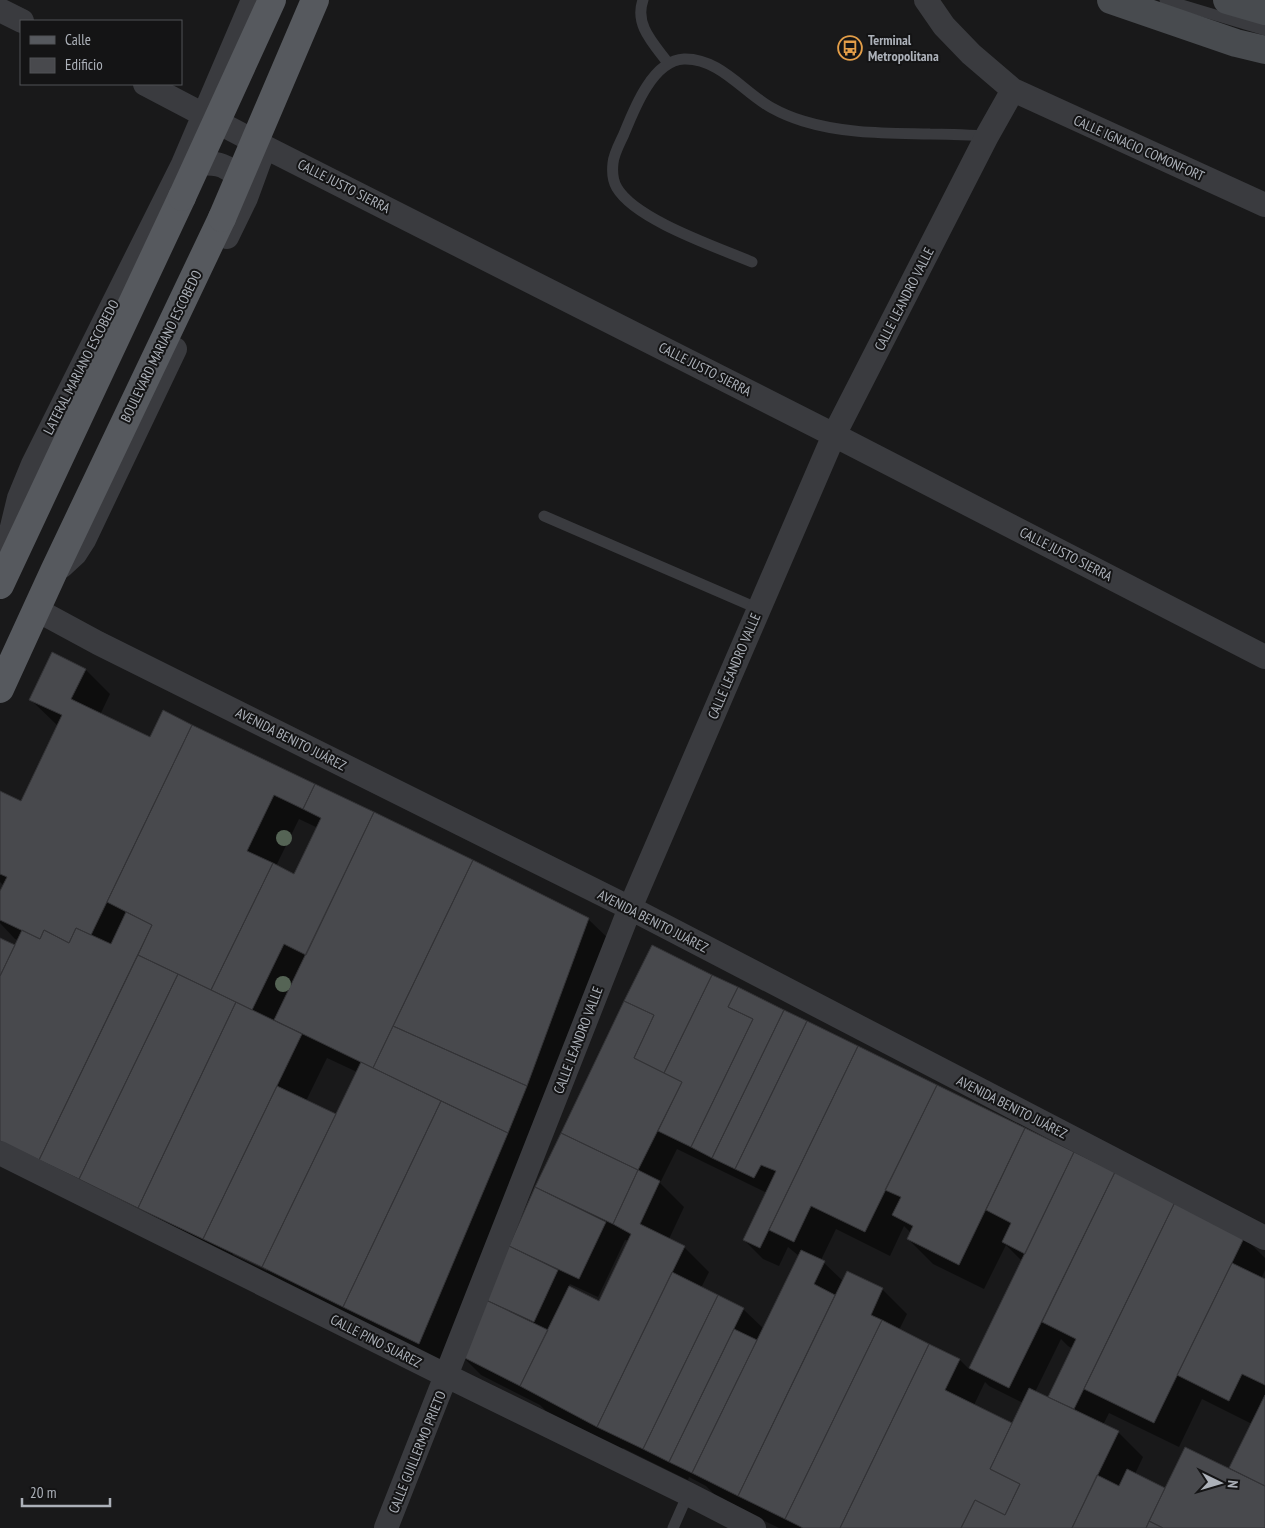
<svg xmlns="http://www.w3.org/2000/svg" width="1265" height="1528" viewBox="0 0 1265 1528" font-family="'PT Sans Narrow',sans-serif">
<rect width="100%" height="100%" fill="#19191a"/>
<path fill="#0007" fill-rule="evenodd" d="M 86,670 L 110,694 L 100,715 L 150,739 L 163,712 L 588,919 L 613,943 L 444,1368 L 0,1152 L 0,939 L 15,947 L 19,940 L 15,939 L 0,923 L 0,894 L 4,886 L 0,882 L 0,792 L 21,803 L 58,726 L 31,700 ZM 299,819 L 318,828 L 295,876 L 276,866 ZM 327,1058 L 357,1072 L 336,1116 L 306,1101 ZM 233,1252 L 268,1269 L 267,1271 L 233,1255 Z
M 652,946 L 1244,1237 L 1265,1258 L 1265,1270 L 1261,1279 L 1265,1281 L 1265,1528 L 779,1528 L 718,1498 L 706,1486 L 689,1477 L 688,1480 L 623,1448 L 622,1450 L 546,1411 L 540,1405 L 481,1375 L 462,1356 L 536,1188 ZM 677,1149 L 767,1193 L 744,1240 L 763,1259 L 779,1266 L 788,1247 L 799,1256 L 764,1329 L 743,1309 L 701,1288 L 709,1272 L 684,1247 L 669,1239 L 684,1207 L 660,1183 ZM 904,1226 L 911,1233 L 908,1239 L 933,1264 L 984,1289 L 1006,1245 L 1022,1261 L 969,1369 L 960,1360 L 899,1330 L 907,1314 L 882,1289 L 843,1281 L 821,1260 L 836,1229 L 890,1256 ZM 625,1240 L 629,1241 L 599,1302 L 568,1287 L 570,1284 L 598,1297 ZM 1061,1339 L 1068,1346 L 1073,1349 L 1049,1398 L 1035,1392 ZM 985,1382 L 989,1386 L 1023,1403 L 1013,1424 L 974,1405 ZM 1202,1399 L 1252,1424 L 1230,1470 L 1165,1490 L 1135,1474 L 1143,1457 L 1118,1432 L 1103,1425 L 1109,1413 L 1179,1447 Z"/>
<path fill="#48494d" stroke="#333336" d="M 52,652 L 86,669 L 71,699 L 150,737 L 163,710 L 192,725 L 91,935 L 76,928 L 69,943 L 44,930 L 40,939 L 0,920 L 0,891 L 7,877 L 0,874 L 0,791 L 21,801 L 62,715 L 29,700 Z
M 192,725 L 315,784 L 303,809 L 274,795 L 247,851 L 273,863 L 211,990 L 138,955 L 152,925 L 107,902 Z
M 315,784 L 374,812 L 306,955 L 284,944 L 252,1010 L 211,990 L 273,863 L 294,874 L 321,818 L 303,809 Z
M 374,812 L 473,860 L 373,1068 L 274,1020 Z
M 473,860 L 589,918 L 527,1086 L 393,1026 Z
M 126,912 L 152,925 L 39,1160 L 0,1141 L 0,976 L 22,930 L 40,939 L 44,930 L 69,943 L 76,928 L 111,944 Z
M 0,938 L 15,945 L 0,976 Z
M 652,945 L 712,975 L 664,1073 L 634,1058 L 654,1015 L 624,1001 Z
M 138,955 L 178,974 L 79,1179 L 39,1160 Z
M 178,974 L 236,1002 L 138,1208 L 79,1179 Z
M 712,975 L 738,987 L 728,1007 L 753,1019 L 691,1147 L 658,1131 L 682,1082 L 664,1073 Z
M 738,987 L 784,1010 L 712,1158 L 691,1147 L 753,1019 L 728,1007 Z
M 624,1001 L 654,1015 L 634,1058 L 682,1082 L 638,1170 L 561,1133 Z
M 236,1002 L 302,1034 L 203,1239 L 138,1208 Z
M 784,1010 L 807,1021 L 735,1169 L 712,1158 Z
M 807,1021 L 858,1046 L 760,1248 L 743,1240 L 776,1171 L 761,1165 L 754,1178 L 735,1169 Z
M 393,1026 L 527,1086 L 508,1133 L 373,1068 Z
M 858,1046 L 937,1085 L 865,1232 L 811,1206 L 794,1242 L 769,1230 Z
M 361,1062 L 441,1101 L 343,1307 L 262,1267 Z
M 937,1085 L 1025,1128 L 959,1265 L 907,1239 L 913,1226 L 892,1215 L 901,1197 L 885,1190 Z
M 277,1086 L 336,1114 L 262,1267 L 203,1239 Z
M 441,1101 L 508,1133 L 419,1344 L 343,1307 Z
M 1025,1128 L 1074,1152 L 1025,1254 L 1002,1242 L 1011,1223 L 986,1210 Z
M 561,1133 L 638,1170 L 613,1224 L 535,1187 Z
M 1074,1152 L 1115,1172 L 1009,1388 L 969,1368 Z
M 638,1170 L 660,1181 L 640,1224 L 685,1246 L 597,1427 L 520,1386 L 569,1286 L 599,1301 L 631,1234 L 613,1224 Z
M 1115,1172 L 1175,1202 L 1074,1409 L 1048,1397 L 1076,1339 L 1042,1322 Z
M 535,1187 L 606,1222 L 579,1279 L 509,1246 Z
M 1175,1202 L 1245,1236 L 1154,1423 L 1084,1389 Z
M 509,1246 L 558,1270 L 534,1322 L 486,1300 Z
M 801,1250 L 825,1261 L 814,1284 L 835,1295 L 738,1496 L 692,1473 Z
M 1232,1263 L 1265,1279 L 1265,1385 L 1242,1374 L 1229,1401 L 1177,1375 Z
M 847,1271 L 883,1288 L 871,1315 L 882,1320 L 785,1519 L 738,1496 Z
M 672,1272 L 718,1295 L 643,1449 L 597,1427 Z
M 718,1295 L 744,1308 L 669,1462 L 643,1449 Z
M 486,1300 L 548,1330 L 520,1386 L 461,1356 Z
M 882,1320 L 929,1344 L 840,1528 L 803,1528 L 785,1519 Z
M 734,1329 L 757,1340 L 692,1473 L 669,1462 Z
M 929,1344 L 960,1359 L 945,1390 L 1012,1423 L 990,1469 L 1020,1484 L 1005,1515 L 975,1500 L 961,1528 L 840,1528 Z
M 1029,1388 L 1119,1431 L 1072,1528 L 961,1528 L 975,1500 L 1005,1515 L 1020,1484 L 990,1469 Z
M 1265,1395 L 1265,1486 L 1229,1468 Z
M 1185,1447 L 1265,1486 L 1265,1528 L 1163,1528 L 1149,1521 Z
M 1127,1469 L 1165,1488 L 1146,1528 L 1072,1528 L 1097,1475 L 1119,1486 Z
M 1149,1521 L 1163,1528 L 1146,1528 Z"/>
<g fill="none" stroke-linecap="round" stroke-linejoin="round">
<path stroke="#3a3b3f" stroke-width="11" d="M 643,0 C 634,25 654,44 668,63
M 1165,0 L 1265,30
M 752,262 C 717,247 636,220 617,188 C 612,180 612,172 613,163 C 614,153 620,143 624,134 C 634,109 653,60 684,59 C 720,58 744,93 772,108 C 781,113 793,118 803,121 C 845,134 887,133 930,134 C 949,134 968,135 987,136
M 544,516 L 759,609
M 673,1528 L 688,1494"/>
<path stroke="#3a3b3f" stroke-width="24" d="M 926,0 L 944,26 L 971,54 L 1013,90 L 1265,205
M 0,10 L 22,21
M 145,84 L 265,147 L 834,435 L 1265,657
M 183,164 C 214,162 234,160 245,194
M 227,237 L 246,198 L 261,157
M 3,564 L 19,498 L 33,464 L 183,164 L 253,0
M 62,566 L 75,554 L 84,540 L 175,349
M 37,610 L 98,643 L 630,908 L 1265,1238
M 0,1153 L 447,1376 L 688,1494 L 754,1528
M 386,1528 L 630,908 L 834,435 L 987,136 L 1013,90"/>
<path stroke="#484b4f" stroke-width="28" d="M 1111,0 L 1236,43 L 1265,50
M 1227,0 L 1265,11"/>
<path stroke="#56595e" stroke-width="28" d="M 0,585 L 182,197
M 0,689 L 54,571 L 222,218"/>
<path stroke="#56595e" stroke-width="28" d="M 182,197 L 272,0
M 222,218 L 315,0"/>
</g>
<g fill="#556455">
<circle cx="284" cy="838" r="8"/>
<circle cx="283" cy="984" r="8"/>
</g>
<defs>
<g id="bus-ring" transform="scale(1.25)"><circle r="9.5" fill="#141415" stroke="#e39e48" stroke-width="1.5"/><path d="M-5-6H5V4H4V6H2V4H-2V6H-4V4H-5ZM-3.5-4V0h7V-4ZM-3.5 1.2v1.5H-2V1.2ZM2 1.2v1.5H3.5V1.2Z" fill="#e39e48"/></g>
</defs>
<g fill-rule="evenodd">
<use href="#bus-ring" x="850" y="48"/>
</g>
<g text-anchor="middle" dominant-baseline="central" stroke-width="4" stroke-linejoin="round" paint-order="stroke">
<g font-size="14" font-weight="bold" fill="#acb1b9" stroke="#141415" text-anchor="start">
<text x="868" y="40">Terminal<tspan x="868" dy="16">Metropolitana</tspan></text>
</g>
<g font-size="14" fill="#acb1b9" stroke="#141415">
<text transform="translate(1139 148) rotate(24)">CALLE IGNACIO COMONFORT</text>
<text transform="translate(344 186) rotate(27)">CALLE JUSTO SIERRA</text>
<text transform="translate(904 299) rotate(-63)">CALLE LEANDRO VALLE</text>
<text transform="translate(161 346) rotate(-64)">BOULEVARD MARIANO ESCOBEDO</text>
<text transform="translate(81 367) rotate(-63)">LATERAL MARIANO ESCOBEDO</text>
<text transform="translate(705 369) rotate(27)">CALLE JUSTO SIERRA</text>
<text transform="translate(1066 554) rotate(27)">CALLE JUSTO SIERRA</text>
<text transform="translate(734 666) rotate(-67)">CALLE LEANDRO VALLE</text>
<text transform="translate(291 739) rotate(27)">AVENIDA BENITO JUÁREZ</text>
<text transform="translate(653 921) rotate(27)">AVENIDA BENITO JUÁREZ</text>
<text transform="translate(578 1040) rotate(-69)">CALLE LEANDRO VALLE</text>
<text transform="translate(1012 1107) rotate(27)">AVENIDA BENITO JUÁREZ</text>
<text transform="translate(376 1341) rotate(27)">CALLE PINO SUÁREZ</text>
<text transform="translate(417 1452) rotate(-68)">CALLE GUILLERMO PRIETO</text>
</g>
</g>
<rect x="20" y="20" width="162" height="65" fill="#141415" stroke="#515357"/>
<rect x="30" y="36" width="25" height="8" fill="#56595e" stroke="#515357"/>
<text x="65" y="45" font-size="15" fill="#acb1b9">Calle</text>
<rect x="30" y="58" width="25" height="15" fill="#48494d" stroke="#515357"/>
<text x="65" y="70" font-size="15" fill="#acb1b9">Edificio</text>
<g transform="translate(1220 1483) rotate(95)" stroke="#141415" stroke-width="4" paint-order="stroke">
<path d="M0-4L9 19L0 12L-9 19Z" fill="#acb1b9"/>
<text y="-8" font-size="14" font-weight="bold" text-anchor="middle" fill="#acb1b9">N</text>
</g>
<path d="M22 1498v8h88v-8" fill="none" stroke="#acb1b9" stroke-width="2.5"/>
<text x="30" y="1498" font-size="15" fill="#acb1b9" stroke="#141415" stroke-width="4" paint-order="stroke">20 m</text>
</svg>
